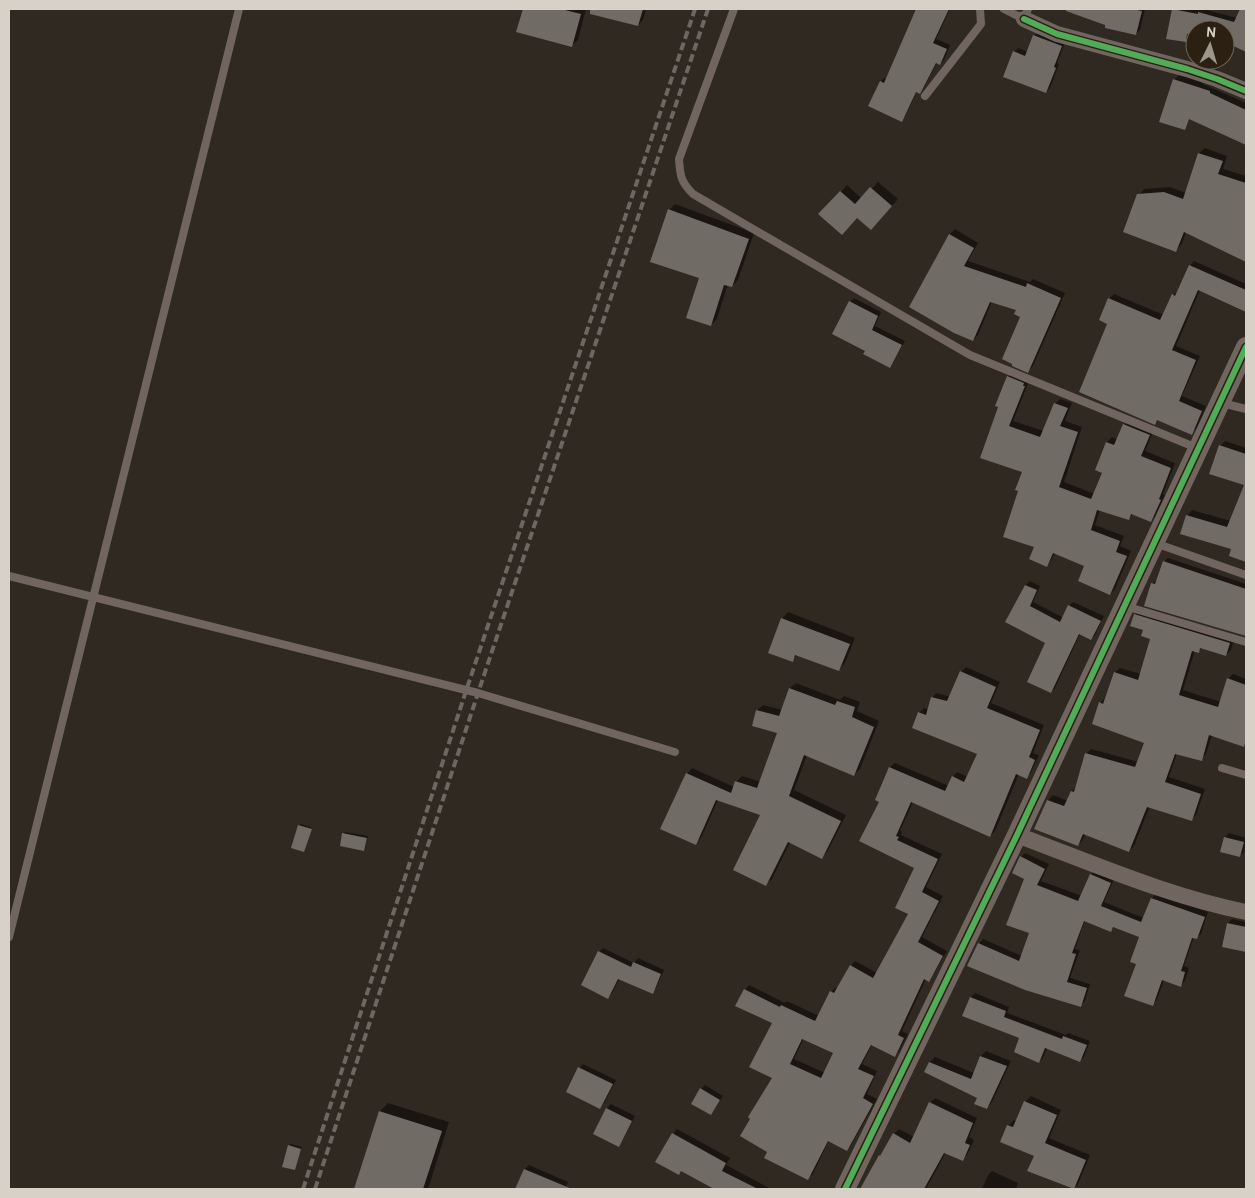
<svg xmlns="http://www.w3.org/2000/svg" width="1255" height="1198" viewBox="0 0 1255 1198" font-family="Overpass,sans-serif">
<rect width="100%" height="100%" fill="#2f2921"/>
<path fill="#0007" fill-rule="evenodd" d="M 524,9 L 586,9 L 578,40 L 571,46 L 518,31 Z
M 610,9 L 646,9 L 643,20 L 638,25 L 607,17 Z
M 918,9 L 950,9 L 936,39 L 950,45 L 944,60 L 940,64 L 937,63 L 923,89 L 920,92 L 917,91 L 905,117 L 901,120 L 881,81 L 884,78 L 887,79 Z
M 1077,9 L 1145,9 L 1140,30 L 1136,34 L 1107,24 Z
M 1173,9 L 1202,10 L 1203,9 L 1237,18 L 1242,14 L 1246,16 L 1246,51 L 1225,43 L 1225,30 L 1195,30 L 1195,35 L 1190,33 L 1189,37 L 1185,41 Z
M 1038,32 L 1065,42 L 1057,63 L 1059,64 L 1050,88 L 1046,92 L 1014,52 L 1018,48 L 1028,52 L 1034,36 Z
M 1179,75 L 1203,83 L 1203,84 L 1246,103 L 1245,143 L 1174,80 Z
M 1205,148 L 1227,156 L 1223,169 L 1246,176 L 1246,260 L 1186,232 L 1182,244 L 1176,250 L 1139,195 L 1144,189 L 1170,187 L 1186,193 L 1199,153 Z
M 878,182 L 898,199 L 877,222 L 857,217 L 841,192 L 847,185 L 862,199 Z
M 675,204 L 754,233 L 738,280 L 732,286 L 728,284 L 717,319 L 711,325 L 700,278 L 669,210 Z
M 955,229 L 978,243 L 968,261 L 1030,282 L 1033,279 L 1065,293 L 1033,366 L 1028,371 L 1022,316 L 1017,309 L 992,301 L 978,335 L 973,340 L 950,234 Z
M 1194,261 L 1246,284 L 1246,307 L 1244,309 L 1200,290 L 1176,346 L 1200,356 L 1182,396 L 1206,406 L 1196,429 L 1191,433 L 1159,419 L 1154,423 L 1109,323 L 1100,320 L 1109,299 L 1114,294 L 1164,315 L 1173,295 L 1178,291 L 1190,266 Z
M 854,298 L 881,312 L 875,326 L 905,341 L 893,362 L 889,366 L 867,351 L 850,302 Z
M 1013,372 L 1029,381 L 1013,421 L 1044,431 L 1055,404 L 1060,399 L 1072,403 L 1065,421 L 1082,427 L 1064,482 L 1095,494 L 1104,472 L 1096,469 L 1107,442 L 1112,437 L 1118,440 L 1124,425 L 1129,420 L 1154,430 L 1145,451 L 1175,463 L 1163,494 L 1165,495 L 1155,516 L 1150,521 L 1133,514 L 1129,518 L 1100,510 L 1095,525 L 1124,536 L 1120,546 L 1131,551 L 1115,589 L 1110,594 L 1086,566 L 1055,552 L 1051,561 L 1046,566 L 1036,546 L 1019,490 L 1023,472 L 981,457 L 1008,377 Z
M 1225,441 L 1246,448 L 1246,560 L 1230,556 L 1233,548 L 1187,516 L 1192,510 L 1231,521 L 1245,484 L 1220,446 Z
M 1168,558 L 1246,584 L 1246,635 L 1145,605 L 1152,584 L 1157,580 L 1164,562 Z
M 1030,581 L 1040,586 L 1033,602 L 1064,618 L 1069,606 L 1073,602 L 1104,616 L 1095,635 L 1091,639 L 1080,634 L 1055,688 L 1051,692 L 1047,642 L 1007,622 L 1026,585 Z
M 1140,610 L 1234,638 L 1231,650 L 1226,655 L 1202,648 L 1198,651 L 1195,650 L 1183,690 L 1221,702 L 1228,679 L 1233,674 L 1246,679 L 1246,742 L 1243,745 L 1212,735 L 1206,754 L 1201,759 L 1177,753 L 1169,777 L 1205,789 L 1196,815 L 1191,820 L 1150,806 L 1134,846 L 1129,851 L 1085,834 L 1083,840 L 1078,845 L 1048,800 L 1053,795 L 1068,801 L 1072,791 L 1077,786 L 1086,754 L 1091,749 L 1139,762 L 1145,742 L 1100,703 L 1105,698 L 1115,672 L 1120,668 L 1141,674 L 1152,638 L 1135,615 Z
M 788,612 L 855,638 L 845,663 L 839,670 L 798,654 L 792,660 L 782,619 Z
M 966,667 L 1000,682 L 991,703 L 1044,725 L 1033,753 L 1039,755 L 1031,772 L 1027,777 L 1019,774 L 995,831 L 990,836 L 913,802 L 900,831 L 902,832 L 901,835 L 942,854 L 926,887 L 943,896 L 922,937 L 947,951 L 933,975 L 929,980 L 926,979 L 902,1031 L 908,1034 L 899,1051 L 895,1056 L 872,1045 L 862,1064 L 877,1071 L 867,1094 L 877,1099 L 851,1145 L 847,1150 L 829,1140 L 813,1174 L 808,1178 L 769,1151 L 773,1078 L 774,1023 L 745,990 L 749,985 L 785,1003 L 787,1001 L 819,1016 L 831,992 L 836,987 L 838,989 L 851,966 L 855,961 L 877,973 L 910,914 L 916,867 L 861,841 L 881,802 L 890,767 L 895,763 L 949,786 L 953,777 L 957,772 L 968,777 L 978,753 L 919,713 L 924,708 L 929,710 L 932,698 L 936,693 L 951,697 L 961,672 ZM 804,1038 L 834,1052 L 825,1073 L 794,1059 Z
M 796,683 L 840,700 L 844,696 L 860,702 L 857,711 L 879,721 L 860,769 L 854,774 L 807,755 L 794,790 L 846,815 L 827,852 L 822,857 L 790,842 L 772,879 L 766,884 L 762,814 L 718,800 L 701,838 L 695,843 L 687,774 L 692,768 L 734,787 L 736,782 L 742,776 L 761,782 L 779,732 L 757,710 L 763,705 L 782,710 L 790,688 Z
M 301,824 L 312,828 L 303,851 L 299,826 Z
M 345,832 L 368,836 L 365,848 L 364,850 L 343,834 Z
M 1229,833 L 1246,838 L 1244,852 L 1240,856 L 1225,837 Z
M 1025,853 L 1049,864 L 1041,881 L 1082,896 L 1091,875 L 1095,870 L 1114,879 L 1104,902 L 1144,918 L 1152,898 L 1156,894 L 1208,912 L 1201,934 L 1196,938 L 1194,937 L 1184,966 L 1189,968 L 1185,981 L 1180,985 L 1164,980 L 1157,1000 L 1152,1004 L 1138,964 L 1141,936 L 1115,926 L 1111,930 L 1085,920 L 1075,949 L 1080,950 L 1070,978 L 1090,984 L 1085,1001 L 1081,1005 L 979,944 L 983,939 L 1022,956 L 1030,932 L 1025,878 L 1021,857 Z
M 1232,919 L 1246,922 L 1246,946 L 1224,942 L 1228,923 Z
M 603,948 L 634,963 L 638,958 L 664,970 L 656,988 L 652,992 L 620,978 L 612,993 L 608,997 L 599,952 Z
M 975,993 L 1009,1007 L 1007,1013 L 1066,1035 L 1068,1033 L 1090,1041 L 1084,1057 L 1080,1060 L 1047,1048 L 1043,1058 L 1039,1062 L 1021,1037 L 964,1015 L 971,997 Z
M 986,1051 L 1011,1061 L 992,1102 L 987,1108 L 979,1097 L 926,1071 L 930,1062 L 935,1057 L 974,1073 L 981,1056 Z
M 583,1064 L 616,1080 L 604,1103 L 600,1107 L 579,1068 Z
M 705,1085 L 723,1096 L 711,1114 L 701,1089 Z
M 1031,1096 L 1061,1110 L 1049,1138 L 1090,1155 L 1078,1184 L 1073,1189 L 1029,1171 L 1035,1155 L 1002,1141 L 1009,1125 L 1014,1120 L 1017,1122 L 1025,1102 Z
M 935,1098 L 977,1118 L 969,1137 L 974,1140 L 967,1155 L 962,1160 L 946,1152 L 926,1189 L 861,1189 L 894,1134 L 899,1129 L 914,1137 L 930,1103 Z
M 388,1103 L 449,1122 L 428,1189 L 355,1189 L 380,1111 Z
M 611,1104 L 635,1116 L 622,1141 L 618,1145 L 595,1133 L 607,1108 Z
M 677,1129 L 730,1158 L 726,1165 L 771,1189 L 717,1189 L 682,1170 L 679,1174 L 673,1134 Z
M 291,1144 L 302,1147 L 294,1169 L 289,1145 Z
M 529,1165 L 568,1182 L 565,1189 L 517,1189 L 525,1169 Z
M 992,1171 L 1018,1183 L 1016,1189 L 982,1189 L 988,1175 Z"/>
<path fill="#706c65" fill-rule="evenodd" d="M 523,9 L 561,9 L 581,14 L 572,47 L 516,32 Z
M 590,9 L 643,9 L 638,26 L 590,14 Z
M 916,9 L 949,9 L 933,43 L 947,49 L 940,65 L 936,63 L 920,94 L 916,92 L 902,122 L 868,106 L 880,81 L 884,83 Z
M 1066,9 L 1132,9 L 1142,11 L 1136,35 L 1105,28 L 1105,25 L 1066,11 Z
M 1172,9 L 1198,14 L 1198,12 L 1234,22 L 1240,9 L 1246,9 L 1246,52 L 1225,42 L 1225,30 L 1195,30 L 1195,36 L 1187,34 L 1186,42 L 1166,39 Z
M 1033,35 L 1062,46 L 1054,67 L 1056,68 L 1046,93 L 1003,77 L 1013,51 L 1025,56 Z
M 1173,79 L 1210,91 L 1210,93 L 1246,110 L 1246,145 L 1189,119 L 1185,130 L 1159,122 Z
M 1198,153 L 1223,161 L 1218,174 L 1246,183 L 1246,262 L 1184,232 L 1176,252 L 1123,232 L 1137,194 L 1164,192 L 1183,199 Z
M 870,187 L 892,206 L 871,230 L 857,218 L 842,235 L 818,214 L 840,191 L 855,204 Z
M 668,209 L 749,239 L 732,287 L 724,285 L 711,326 L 686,318 L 699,278 L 650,262 Z
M 949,234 L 974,248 L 964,266 L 1026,287 L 1027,283 L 1061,298 L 1028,373 L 1012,366 L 1012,364 L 1002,359 L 1020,317 L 1014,314 L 1016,310 L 990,302 L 973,341 L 954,333 L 909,307 Z
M 1189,265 L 1246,290 L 1246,312 L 1198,290 L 1172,350 L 1196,360 L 1179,401 L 1202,411 L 1192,435 L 1157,420 L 1155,425 L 1079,392 L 1107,324 L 1099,320 L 1108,298 L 1160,320 L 1172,294 L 1175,296 Z
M 849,301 L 878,316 L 872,330 L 902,345 L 890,368 L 863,354 L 865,351 L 832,334 Z
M 1007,376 L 1024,383 L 1023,386 L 1025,386 L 1009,426 L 1040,437 L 1054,403 L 1068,408 L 1060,426 L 1078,432 L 1059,487 L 1091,499 L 1102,473 L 1095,470 L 1106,442 L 1114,445 L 1123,424 L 1150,435 L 1141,456 L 1171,468 L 1159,499 L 1161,500 L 1151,522 L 1131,514 L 1129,520 L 1097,510 L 1091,530 L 1120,541 L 1116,552 L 1127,556 L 1110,595 L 1078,581 L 1084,566 L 1053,553 L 1047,567 L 1029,559 L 1034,547 L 1003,537 L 1018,491 L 1015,490 L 1022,472 L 980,458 L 998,407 L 995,406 Z
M 1219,445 L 1246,454 L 1246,562 L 1229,556 L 1231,549 L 1180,534 L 1186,515 L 1227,527 L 1244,485 L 1209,474 Z
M 1163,561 L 1246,589 L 1246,636 L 1144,606 L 1151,583 L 1155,584 Z
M 1025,585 L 1037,590 L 1030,606 L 1060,622 L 1068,605 L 1101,621 L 1091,640 L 1079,634 L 1051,693 L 1027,682 L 1045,643 L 1005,622 Z
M 1134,614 L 1230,643 L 1226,656 L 1200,648 L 1199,653 L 1192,651 L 1179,695 L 1218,707 L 1227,678 L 1246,685 L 1246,739 L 1244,747 L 1209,735 L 1202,761 L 1175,754 L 1165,782 L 1201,794 L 1192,821 L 1147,807 L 1129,852 L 1083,834 L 1078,846 L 1034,829 L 1047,800 L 1064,806 L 1071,791 L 1074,792 L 1085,753 L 1135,767 L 1144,743 L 1092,724 L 1099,702 L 1103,704 L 1114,672 L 1138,680 L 1150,639 L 1141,636 L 1143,630 L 1130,626 Z
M 781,618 L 850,644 L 839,671 L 795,655 L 793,662 L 768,653 Z
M 960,671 L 996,687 L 987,708 L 1040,730 L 1029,757 L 1035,760 L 1027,779 L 1016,774 L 990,837 L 911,802 L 896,836 L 899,837 L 897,840 L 938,859 L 922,892 L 939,901 L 918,942 L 943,956 L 929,982 L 924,979 L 898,1035 L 904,1038 L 895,1057 L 871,1045 L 858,1069 L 874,1076 L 863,1098 L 873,1104 L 847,1151 L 828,1141 L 808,1180 L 764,1158 L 767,1152 L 740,1136 L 750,1119 L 748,1117 L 772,1078 L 749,1067 L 772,1023 L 735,1006 L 744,989 L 780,1007 L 781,1005 L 815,1021 L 830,991 L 834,993 L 850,965 L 873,978 L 908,914 L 895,908 L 914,868 L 859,841 L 879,802 L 875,800 L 889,767 L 945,791 L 952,776 L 964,782 L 977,754 L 912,728 L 918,712 L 926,715 L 931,697 L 947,701 ZM 802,1039 L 833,1053 L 821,1078 L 790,1064 Z
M 789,688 L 835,705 L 837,701 L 855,707 L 852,717 L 874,727 L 854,776 L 804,755 L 789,796 L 841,821 L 822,859 L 788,842 L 766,886 L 733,870 L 760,815 L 716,800 L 696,845 L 660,829 L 686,773 L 731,793 L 735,781 L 757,788 L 777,733 L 752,726 L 756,710 L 779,716 Z
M 298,825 L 312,829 L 304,852 L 291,848 Z
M 342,833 L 367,838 L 364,851 L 340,846 Z
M 1224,837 L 1244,842 L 1240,857 L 1220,852 Z
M 1020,856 L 1045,869 L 1037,885 L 1078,901 L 1090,874 L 1111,883 L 1101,906 L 1141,922 L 1151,898 L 1205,917 L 1197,939 L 1192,938 L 1181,971 L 1185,972 L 1181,987 L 1162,980 L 1153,1006 L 1124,996 L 1136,964 L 1130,962 L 1139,937 L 1113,927 L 1111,932 L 1084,921 L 1072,953 L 1076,954 L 1067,982 L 1087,988 L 1081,1007 L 1025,990 L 967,966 L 978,943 L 1019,961 L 1029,933 L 1006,925 L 1024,879 L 1012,873 Z
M 1227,923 L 1246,927 L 1246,952 L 1222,947 Z
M 598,951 L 631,967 L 633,962 L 661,974 L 653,994 L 618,979 L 608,999 L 581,985 Z
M 970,997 L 1006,1011 L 1004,1017 L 1062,1039 L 1063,1036 L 1087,1045 L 1080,1062 L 1045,1048 L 1039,1063 L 1014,1052 L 1019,1038 L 962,1016 Z
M 980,1056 L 1007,1066 L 987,1109 L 974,1104 L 977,1098 L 924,1072 L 929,1062 L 971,1079 Z
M 578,1067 L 613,1084 L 600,1109 L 566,1092 Z
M 700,1088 L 720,1100 L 711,1115 L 691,1104 Z
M 1024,1101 L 1057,1115 L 1045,1143 L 1086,1160 L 1074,1189 L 1027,1171 L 1034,1156 L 1000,1142 L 1007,1125 L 1013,1127 Z
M 929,1102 L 973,1123 L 965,1143 L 970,1145 L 963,1161 L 944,1153 L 924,1189 L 860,1189 L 879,1155 L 880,1156 L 893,1133 L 910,1143 Z
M 606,1108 L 632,1121 L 619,1147 L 593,1134 Z
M 379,1111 L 442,1131 L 423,1189 L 354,1189 Z
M 672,1133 L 726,1163 L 722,1171 L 758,1189 L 714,1189 L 681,1171 L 679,1175 L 655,1162 Z
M 288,1145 L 301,1149 L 295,1170 L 282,1167 Z
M 524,1169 L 572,1189 L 515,1189 Z"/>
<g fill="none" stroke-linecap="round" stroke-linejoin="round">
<path stroke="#70665f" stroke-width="8" d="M 734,9 L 679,159 C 680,176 681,182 693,194 L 970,355 L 1197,448
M 1004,9 L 1024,19 L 1028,9
M 925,96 L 981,24 L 980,9
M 1222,403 L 1246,409
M 1155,543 L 1246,575
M 9,576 L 478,693 L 675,752
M 1125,606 L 1246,642
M 1222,768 L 1246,775
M 9,937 L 239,9"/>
<path stroke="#70665f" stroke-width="16" d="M 1024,19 L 1057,34 L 1187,69 L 1217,79 L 1246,91
M 1017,835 C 1092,863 1167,896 1246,912"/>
<path stroke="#70665f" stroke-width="20" d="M 845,1189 L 1017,835 L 1246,347"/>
<path stroke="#6d6661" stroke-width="4" stroke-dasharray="8 4" stroke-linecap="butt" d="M 303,1189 L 466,691 L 695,9
M 315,1189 L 478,693 L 708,9"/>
<g stroke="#2b2011" stroke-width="9">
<path id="cycleway" d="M 1024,19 L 1057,34 L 1187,69 L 1217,79 L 1246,91
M 845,1189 L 1017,835 L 1246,347"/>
</g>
<use href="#cycleway" stroke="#51ab58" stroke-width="6"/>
</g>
<rect width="1255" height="1198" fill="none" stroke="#d8d1c7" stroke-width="20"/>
<g transform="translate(1210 45) rotate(5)"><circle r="24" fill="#2b2011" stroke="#70675a"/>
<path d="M0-4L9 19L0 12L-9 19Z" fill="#9d968d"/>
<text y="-8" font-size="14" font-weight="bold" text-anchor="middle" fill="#d8d1c7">N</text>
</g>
</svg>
